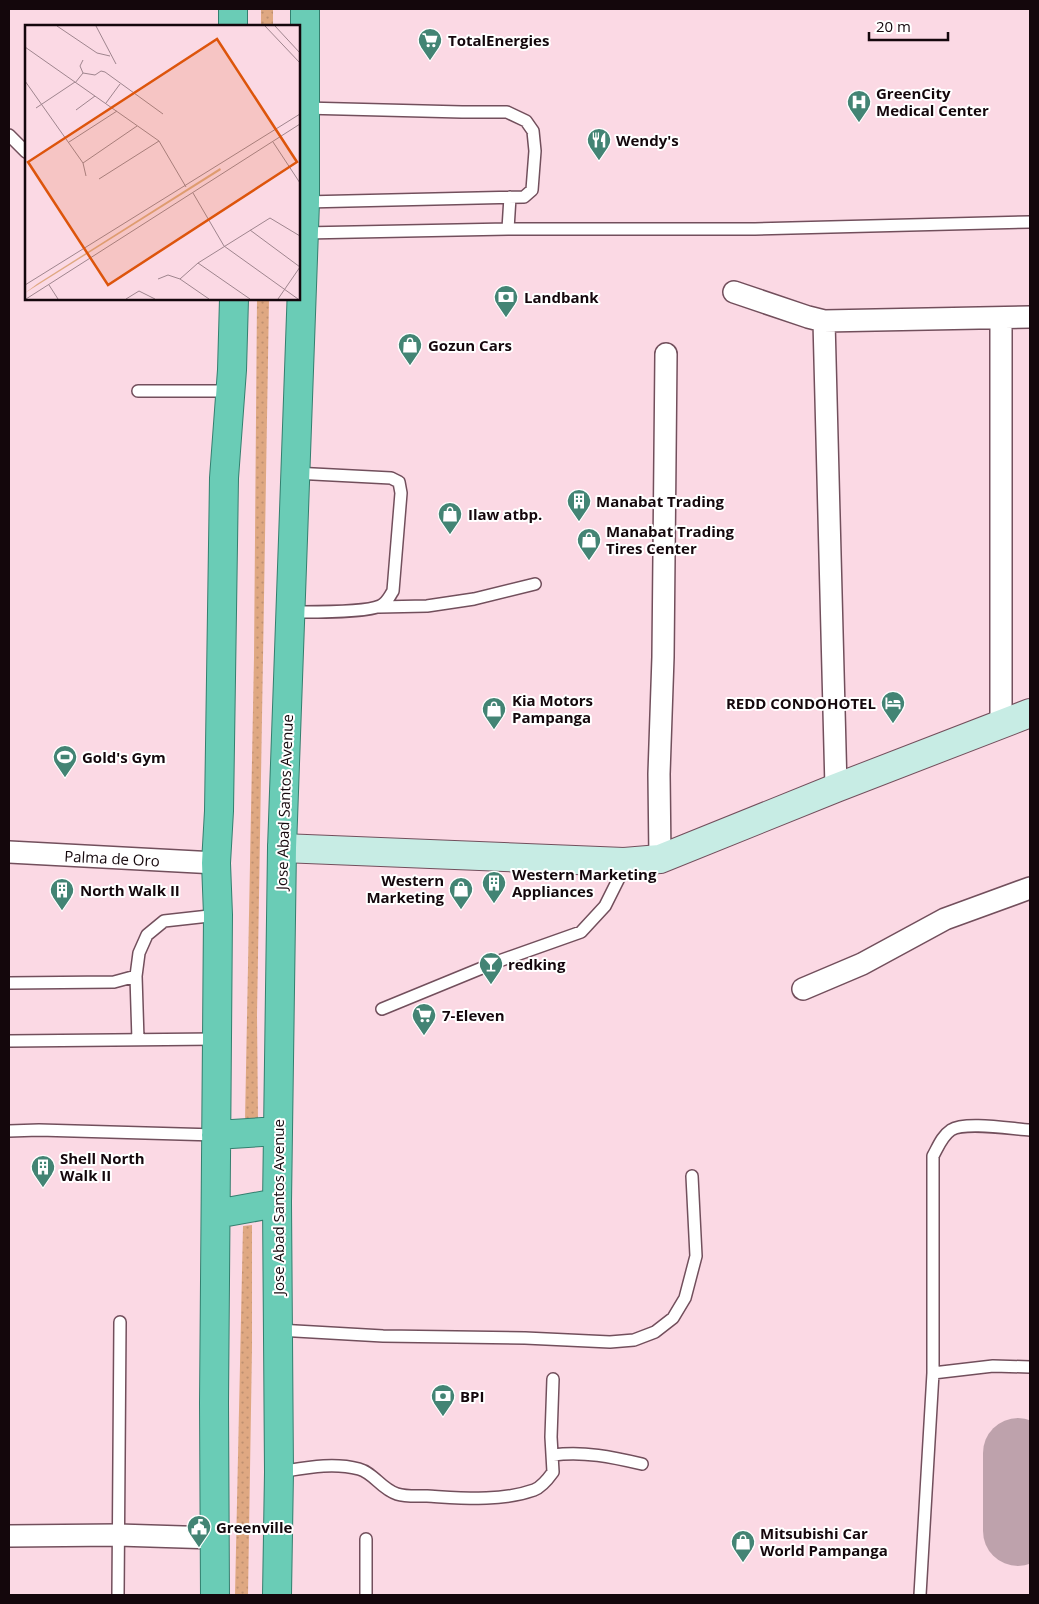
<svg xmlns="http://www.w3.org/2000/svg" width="1039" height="1604" viewBox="0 0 1039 1604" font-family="'Open Sans',sans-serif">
<defs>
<pattern id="grass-dots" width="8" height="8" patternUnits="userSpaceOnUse" patternTransform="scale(1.25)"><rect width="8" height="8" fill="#dfa882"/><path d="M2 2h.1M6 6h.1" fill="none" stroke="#be8f6f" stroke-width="1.8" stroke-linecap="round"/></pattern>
</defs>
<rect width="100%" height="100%" fill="#fbd9e4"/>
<path fill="url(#grass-dots)" d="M 261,9 L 273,9 L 273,26 L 261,26 Z
M 257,299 L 269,299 L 257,1015 L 258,1122 L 245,1121 L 254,657 Z
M 252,1225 L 252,1347 L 248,1595 L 235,1595 L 243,1226 Z"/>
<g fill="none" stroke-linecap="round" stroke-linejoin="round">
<path stroke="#bea2ac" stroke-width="70" d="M 1018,1531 L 1018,1453"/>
<g stroke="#724f5c" stroke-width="14">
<path id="service" d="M 304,108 L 462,112 L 507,112 L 526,121 L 533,131 L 535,151 L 532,190 L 524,197 L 305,202
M 9,135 L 26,152
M 508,229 L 510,197
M 304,233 L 508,229 L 755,229 L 1030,222
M 138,391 L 231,391
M 379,607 L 427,606 L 474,599 L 535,584
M 290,612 C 310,612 364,613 380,606 C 387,603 389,597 393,591 L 401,493 L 399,482 L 391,478 L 294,473
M 136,976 L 138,1040
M 9,983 L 114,982 L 136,976 L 139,953 L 147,935 L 164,921 L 218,915
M 382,1009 L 499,961 L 581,932 L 605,906 L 619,878 L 624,862
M 9,1041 L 217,1039
M 9,1131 L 39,1130 L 216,1135
M 278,1330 L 383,1336 L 525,1338 L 610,1342 L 634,1340 L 655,1332 L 673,1318 L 685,1298 L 696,1256 L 692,1176
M 933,1373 L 993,1366 L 1030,1367
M 553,1455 C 584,1451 612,1457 642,1464
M 279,1472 C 305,1468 332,1462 359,1469 C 374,1473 381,1489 397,1494 C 406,1497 418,1496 427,1496 C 462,1498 500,1502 534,1490 C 542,1487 548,1479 553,1472 L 551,1437 L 553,1379
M 118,1595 L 120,1322
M 366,1595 L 366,1539
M 920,1595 L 933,1373 L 933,1156 C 938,1147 942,1136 951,1130 C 965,1121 1012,1129 1030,1130"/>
</g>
<g stroke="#724f5c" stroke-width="24">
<path id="minor" d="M 734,292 L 808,317 L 824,321 L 1030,317
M 824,321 L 836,788
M 1001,725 L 1001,318
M 9,852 L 216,863
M 660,859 L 659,774 L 663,657 L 666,354
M 803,989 L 862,964 L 945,919 L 1030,888
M 9,1536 L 118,1535 L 215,1538"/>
</g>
<g stroke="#724f5c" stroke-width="30">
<path id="secondary" d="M 282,848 L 624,862 L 660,859 L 836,788 L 1030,713"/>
</g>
<g stroke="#347f6f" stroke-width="30">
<path id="trunk" d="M 233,9 L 233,26
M 216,1135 L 278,1131
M 216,1214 L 277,1203
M 215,1595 L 214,1403 L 218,915 L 216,863 L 219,811 L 224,478 L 232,370 L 234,299
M 277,1595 L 279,1472 L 277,1203 L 282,848 L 305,202 L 305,9"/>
</g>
<use href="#service" stroke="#fff" stroke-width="11"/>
<use href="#minor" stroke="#fff" stroke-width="21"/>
<use href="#secondary" stroke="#c7ece4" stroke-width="28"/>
<use href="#trunk" stroke="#6accb6" stroke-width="28"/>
</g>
<defs>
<g id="supermarket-pin" transform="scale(1.25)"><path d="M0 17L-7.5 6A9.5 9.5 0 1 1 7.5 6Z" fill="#438474" stroke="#fff"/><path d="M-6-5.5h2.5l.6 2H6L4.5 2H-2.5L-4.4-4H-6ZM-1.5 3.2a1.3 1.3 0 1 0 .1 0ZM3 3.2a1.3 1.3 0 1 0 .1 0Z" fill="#fff"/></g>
<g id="hospital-pin" transform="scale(1.25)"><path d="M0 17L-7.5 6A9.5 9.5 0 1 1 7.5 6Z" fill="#438474" stroke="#fff"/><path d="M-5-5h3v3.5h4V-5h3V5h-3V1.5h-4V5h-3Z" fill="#fff"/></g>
<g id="restaurant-pin" transform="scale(1.25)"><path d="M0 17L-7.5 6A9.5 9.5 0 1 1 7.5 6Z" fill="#438474" stroke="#fff"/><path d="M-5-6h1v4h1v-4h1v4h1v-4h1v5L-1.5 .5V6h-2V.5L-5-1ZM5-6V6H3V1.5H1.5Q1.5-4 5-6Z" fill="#fff"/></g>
<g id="bank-pin" transform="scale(1.25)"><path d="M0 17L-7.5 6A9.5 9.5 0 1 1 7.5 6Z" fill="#438474" stroke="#fff"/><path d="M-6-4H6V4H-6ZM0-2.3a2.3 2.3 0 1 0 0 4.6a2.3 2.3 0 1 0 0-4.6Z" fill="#fff"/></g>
<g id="shop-pin" transform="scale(1.25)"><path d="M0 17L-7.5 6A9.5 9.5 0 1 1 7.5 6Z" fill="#438474" stroke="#fff"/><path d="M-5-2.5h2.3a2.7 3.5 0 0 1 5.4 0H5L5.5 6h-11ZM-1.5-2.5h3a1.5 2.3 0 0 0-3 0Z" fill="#fff"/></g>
<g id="building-pin" transform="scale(1.25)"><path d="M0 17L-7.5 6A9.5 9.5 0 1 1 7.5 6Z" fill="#438474" stroke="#fff"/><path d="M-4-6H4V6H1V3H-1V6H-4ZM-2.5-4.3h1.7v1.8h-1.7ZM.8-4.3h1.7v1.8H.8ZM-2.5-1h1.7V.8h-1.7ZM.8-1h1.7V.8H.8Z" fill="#fff"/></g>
<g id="hotel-pin" transform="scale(1.25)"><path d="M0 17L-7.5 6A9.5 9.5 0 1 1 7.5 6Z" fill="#438474" stroke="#fff"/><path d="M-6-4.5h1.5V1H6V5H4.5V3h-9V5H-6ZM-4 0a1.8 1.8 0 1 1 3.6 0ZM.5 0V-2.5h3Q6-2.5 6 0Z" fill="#fff"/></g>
<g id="stadium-pin" transform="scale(1.25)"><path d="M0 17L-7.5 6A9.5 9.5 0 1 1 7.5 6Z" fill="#438474" stroke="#fff"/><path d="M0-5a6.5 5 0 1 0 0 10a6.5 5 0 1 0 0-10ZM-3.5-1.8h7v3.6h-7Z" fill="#fff"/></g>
<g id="bar-pin" transform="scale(1.25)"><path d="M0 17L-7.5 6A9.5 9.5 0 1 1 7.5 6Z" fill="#438474" stroke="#fff"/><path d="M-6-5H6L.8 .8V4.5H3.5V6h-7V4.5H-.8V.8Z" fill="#fff"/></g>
<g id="civic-pin" transform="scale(1.25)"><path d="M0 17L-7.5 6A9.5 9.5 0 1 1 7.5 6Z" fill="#438474" stroke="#fff"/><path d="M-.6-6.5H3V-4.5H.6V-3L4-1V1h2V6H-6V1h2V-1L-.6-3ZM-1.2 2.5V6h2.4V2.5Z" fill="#fff"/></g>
</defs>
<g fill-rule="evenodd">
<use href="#supermarket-pin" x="430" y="40"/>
<use href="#hospital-pin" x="859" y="102"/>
<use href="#restaurant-pin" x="599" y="140"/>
<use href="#bank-pin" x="506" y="297"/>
<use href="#shop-pin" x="410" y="345"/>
<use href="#building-pin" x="579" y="501"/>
<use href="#shop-pin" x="450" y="514"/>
<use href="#shop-pin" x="589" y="540"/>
<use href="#hotel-pin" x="893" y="703"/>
<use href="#shop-pin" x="494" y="709"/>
<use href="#stadium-pin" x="65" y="757"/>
<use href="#building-pin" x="494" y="883"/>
<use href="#shop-pin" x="461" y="889"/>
<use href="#building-pin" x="62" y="890"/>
<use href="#bar-pin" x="491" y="964"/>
<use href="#supermarket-pin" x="424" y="1015"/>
<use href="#building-pin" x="43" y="1167"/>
<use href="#bank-pin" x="443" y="1396"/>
<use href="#civic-pin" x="199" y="1527"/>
<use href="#shop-pin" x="743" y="1542"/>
</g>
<g text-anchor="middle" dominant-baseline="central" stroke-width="4" stroke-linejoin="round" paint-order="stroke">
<g font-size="15" font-weight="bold" fill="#14070c" stroke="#fff" text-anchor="start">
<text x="448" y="40">TotalEnergies</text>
<text x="876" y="93">GreenCity<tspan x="876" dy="17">Medical Center</tspan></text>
<text x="616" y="140">Wendy's</text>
<text x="524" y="297">Landbank</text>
<text x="428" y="345">Gozun Cars</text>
<text x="596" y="501">Manabat Trading</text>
<text x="468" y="514">Ilaw atbp.</text>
<text x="606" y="531">Manabat Trading<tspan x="606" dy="17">Tires Center</tspan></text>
<text x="512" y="700">Kia Motors<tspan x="512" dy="17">Pampanga</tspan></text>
<text x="876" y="703" text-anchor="end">REDD CONDOHOTEL</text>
<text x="82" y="757">Gold's Gym</text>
<text x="512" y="874">Western Marketing<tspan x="512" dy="17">Appliances</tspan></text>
<text x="444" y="880" text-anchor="end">Western<tspan x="444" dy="17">Marketing</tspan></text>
<text x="80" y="890">North Walk II</text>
<text x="508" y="964">redking</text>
<text x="442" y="1015">7-Eleven</text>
<text x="60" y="1158">Shell North<tspan x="60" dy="17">Walk II</tspan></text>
<text x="460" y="1396">BPI</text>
<text x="216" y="1527">Greenville</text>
<text x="760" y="1533">Mitsubishi Car<tspan x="760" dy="17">World Pampanga</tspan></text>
</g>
<g font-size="15" fill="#14070c" stroke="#fff">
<text transform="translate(284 802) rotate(-88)">Jose Abad Santos Avenue</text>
<text transform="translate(112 858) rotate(3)">Palma de Oro</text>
<text transform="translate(278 1207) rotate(-90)">Jose Abad Santos Avenue</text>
</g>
</g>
<g transform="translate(25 25)">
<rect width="275" height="275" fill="#fbd9e4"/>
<path d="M 195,143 L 196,145 L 0,268 L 12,259 Z" fill="#dfa882"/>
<path fill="none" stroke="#9f858e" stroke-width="1" d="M 32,1 L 72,28 L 85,31M 71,1 L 91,39M 240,1 L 275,38M 250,1 L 275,28M 0,22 L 134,116 L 161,162M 58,48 L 70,50 L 76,46 L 80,47 L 138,89M 0,56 L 58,138 L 61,151M 50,58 L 58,48 L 55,41 L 58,35M 81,78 L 95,59M 11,83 L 50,57M 51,85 L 70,71M 44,117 L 92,86M 248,117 L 275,158M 58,138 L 112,101M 74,154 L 134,116M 168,168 L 199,221 L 273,274M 225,205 L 275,242M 173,238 L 225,274M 133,254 L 143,250 L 155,254 L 184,274M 155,254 L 173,238 L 245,193 L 275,211M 0,260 L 275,89M 24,260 L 33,274M 1,274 L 275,99M 101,274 L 114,266 L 130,274M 253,274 L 275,242"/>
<path fill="#dd550c" fill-opacity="0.15" stroke="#dd550c" stroke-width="2.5" d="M 192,14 L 272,137 L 83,260 L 3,137 Z"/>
<rect width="275" height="275" fill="none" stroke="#14070c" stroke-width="2.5"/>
</g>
<rect width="1039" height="1604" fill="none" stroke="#14070c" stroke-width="20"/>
<path d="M869 32v8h79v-8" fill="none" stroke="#14070c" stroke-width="2.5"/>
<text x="876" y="32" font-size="15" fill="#14070c" stroke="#ffffff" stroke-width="4" paint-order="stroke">20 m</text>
</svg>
